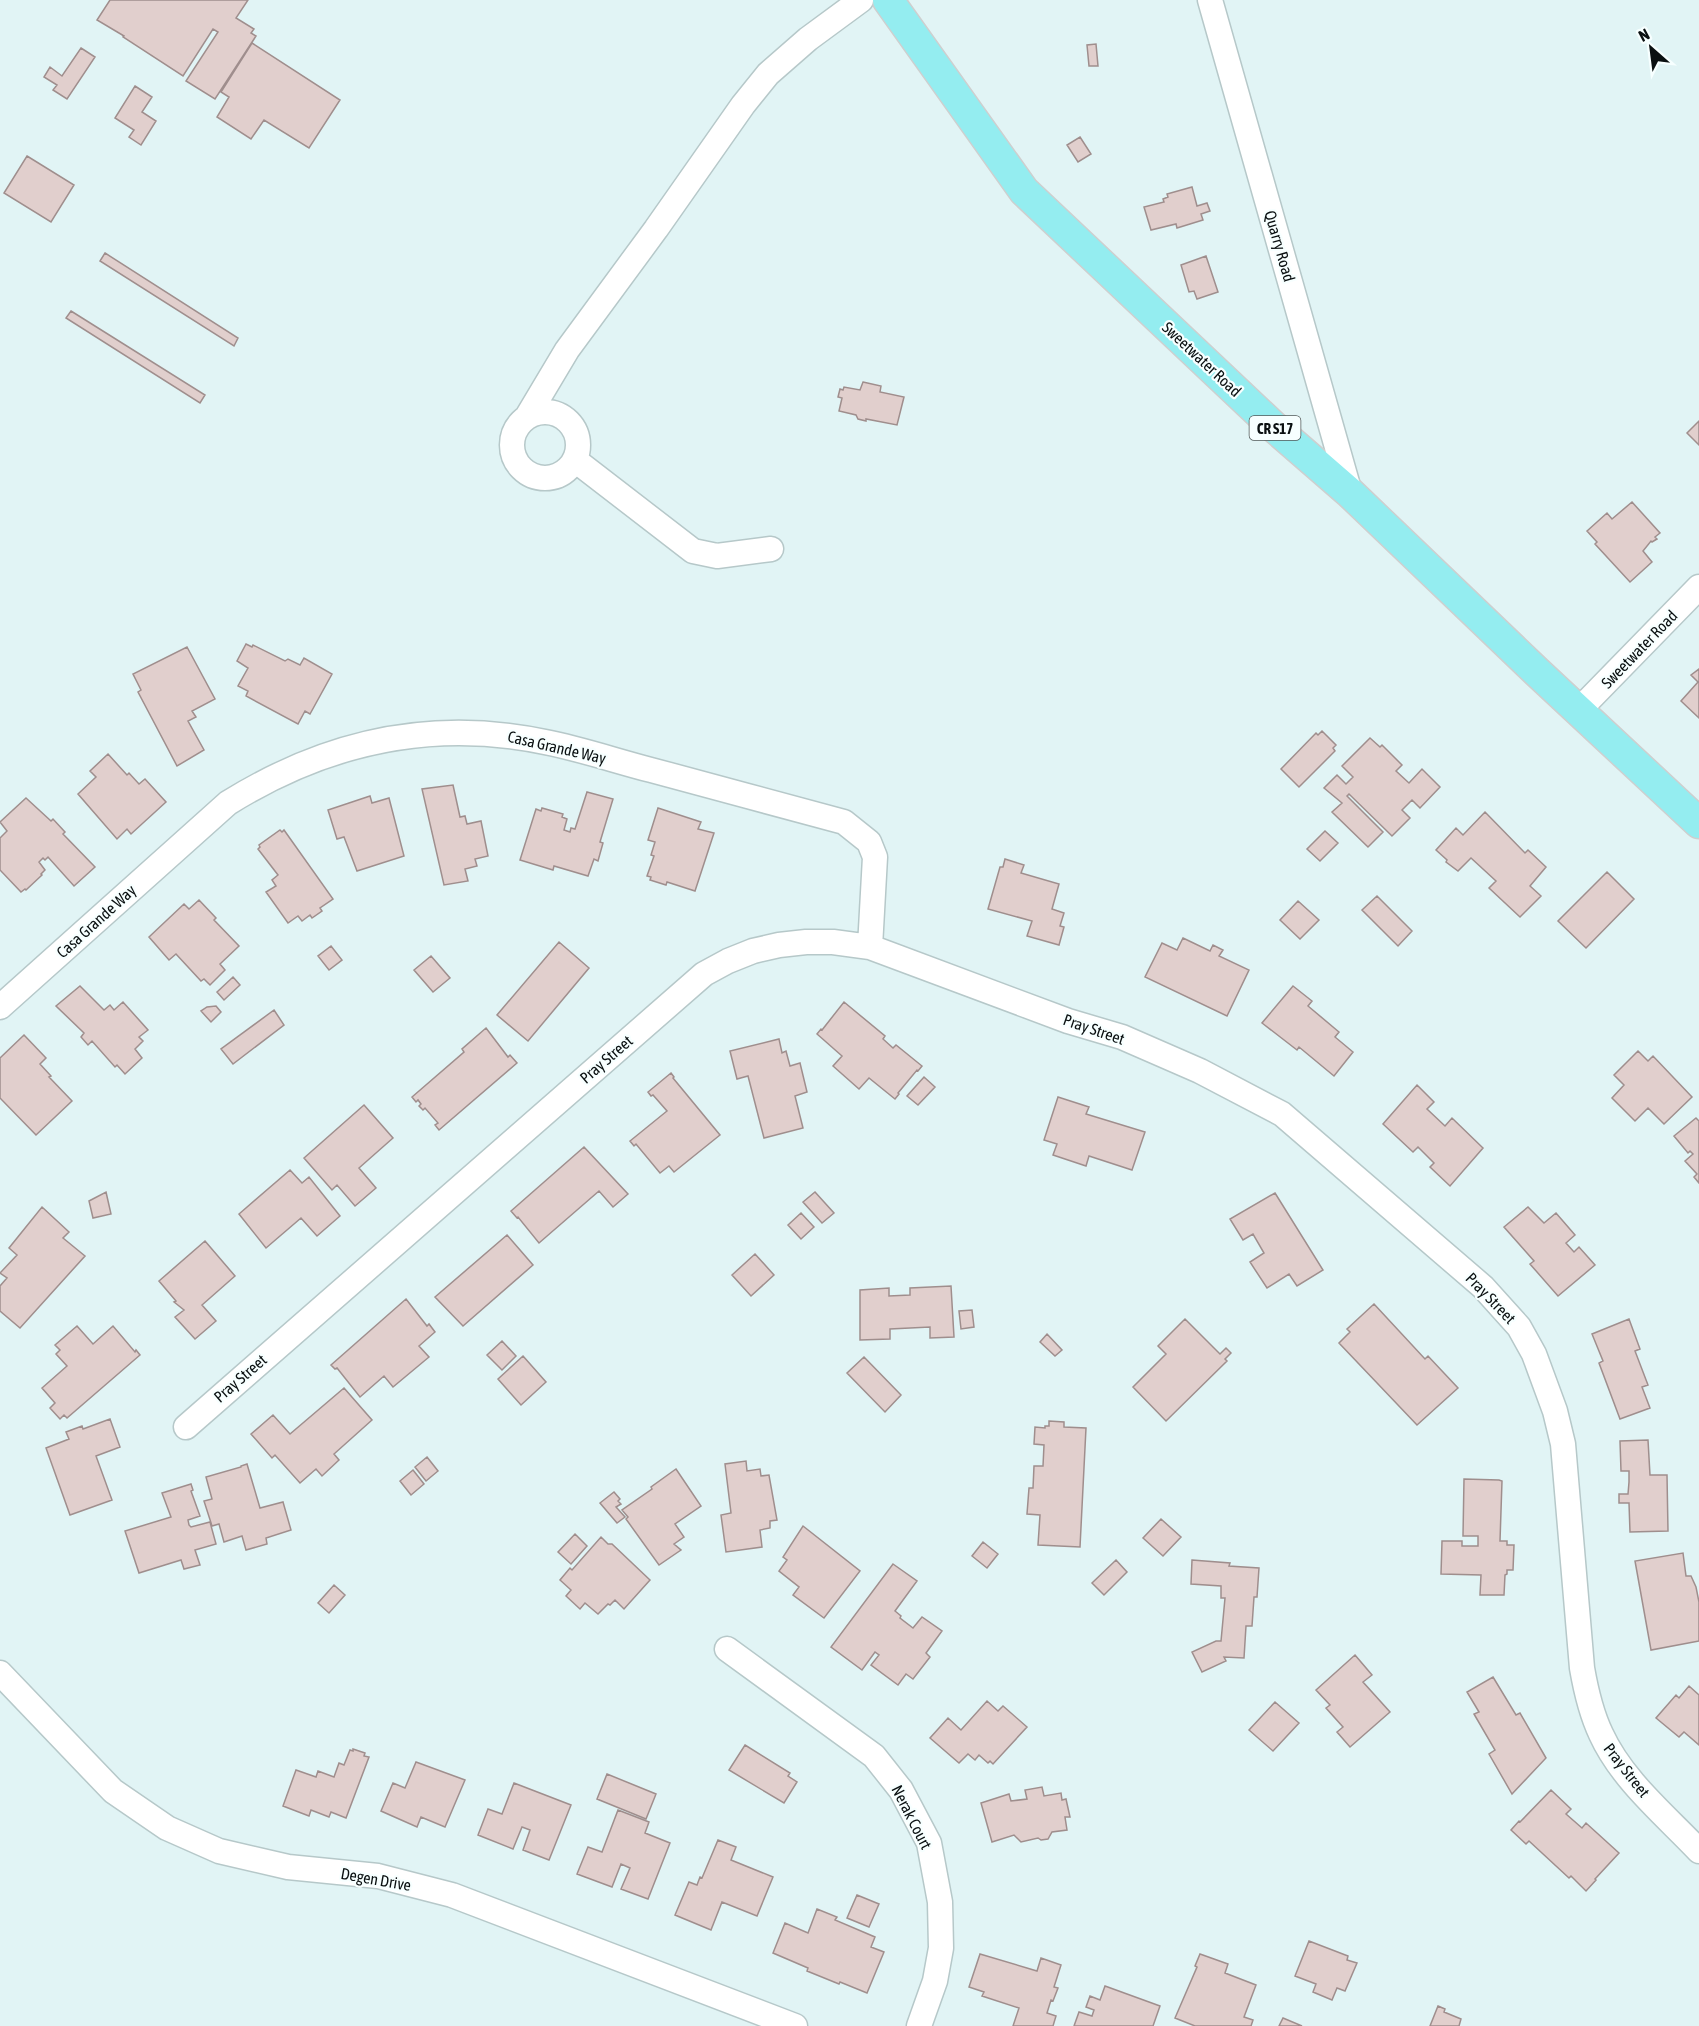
<svg xmlns="http://www.w3.org/2000/svg" width="1699" height="2026" viewBox="0 0 1699 2026" font-family="'Asap Condensed',sans-serif">
<rect width="100%" height="100%" fill="#e1f4f5"/>
<path fill="#e1cfcd" stroke="#9f8e8d" stroke-width="1.5" d="M 110,0 L 248,0 L 236,18 L 254,29 L 251,33 L 256,36 L 215,99 L 186,81 L 218,32 L 213,29 L 183,76 L 123,37 L 124,36 L 97,20 Z
M 252,43 L 340,100 L 309,148 L 264,120 L 251,139 L 217,117 L 229,97 L 221,92 Z
M 1096,44 L 1098,66 L 1089,66 L 1087,45 Z
M 81,48 L 95,57 L 67,99 L 53,90 L 57,85 L 44,77 L 50,67 L 62,76 Z
M 135,86 L 152,97 L 142,112 L 156,121 L 141,145 L 129,137 L 134,130 L 115,118 Z
M 1080,137 L 1091,154 L 1078,162 L 1067,145 Z
M 27,156 L 74,185 L 51,222 L 4,193 Z
M 1192,187 L 1197,206 L 1207,203 L 1210,211 L 1201,214 L 1203,220 L 1177,228 L 1176,224 L 1151,230 L 1144,207 L 1164,202 L 1163,199 L 1168,197 L 1167,194 Z
M 105,253 L 238,338 L 234,346 L 100,261 Z
M 1206,256 L 1218,292 L 1197,299 L 1194,291 L 1189,292 L 1181,265 Z
M 71,311 L 205,395 L 200,403 L 66,318 Z
M 863,382 L 881,386 L 880,392 L 904,397 L 897,425 L 866,419 L 866,421 L 858,419 L 856,415 L 839,411 L 842,398 L 838,397 L 840,389 L 843,390 L 844,387 L 860,390 Z
M 1699,421 L 1699,445 L 1687,433 Z
M 1632,502 L 1660,533 L 1655,537 L 1657,539 L 1652,542 L 1651,541 L 1643,551 L 1652,562 L 1630,582 L 1595,544 L 1597,542 L 1587,531 L 1607,513 L 1612,519 Z
M 246,644 L 252,647 L 253,645 L 285,661 L 288,659 L 300,665 L 304,658 L 332,674 L 310,714 L 305,711 L 298,724 L 246,696 L 248,691 L 238,686 L 248,668 L 237,661 Z
M 187,647 L 215,699 L 192,711 L 196,717 L 188,721 L 204,750 L 177,766 L 138,692 L 141,690 L 133,674 Z
M 1699,669 L 1699,718 L 1681,701 L 1698,682 L 1691,675 Z
M 1322,731 L 1336,745 L 1333,748 L 1335,751 L 1299,787 L 1281,769 L 1316,733 L 1318,735 Z
M 1370,738 L 1380,747 L 1382,745 L 1402,765 L 1396,771 L 1409,783 L 1422,769 L 1440,787 L 1420,808 L 1412,800 L 1402,810 L 1410,818 L 1392,836 L 1349,794 L 1347,796 L 1383,832 L 1368,847 L 1332,812 L 1342,803 L 1324,788 L 1337,775 L 1346,784 L 1353,777 L 1342,766 Z
M 108,754 L 127,775 L 129,773 L 139,784 L 145,779 L 166,802 L 131,834 L 127,829 L 117,839 L 78,794 L 96,777 L 90,771 Z
M 453,785 L 460,817 L 465,816 L 467,824 L 481,821 L 488,856 L 475,859 L 477,866 L 465,869 L 468,881 L 444,885 L 422,789 Z
M 587,792 L 613,799 L 600,842 L 603,843 L 598,861 L 594,859 L 588,876 L 554,866 L 553,870 L 520,860 L 536,809 L 541,811 L 542,808 L 563,814 L 562,817 L 567,819 L 564,830 L 570,832 L 571,828 L 575,829 Z
M 370,796 L 372,803 L 389,798 L 404,856 L 357,871 L 344,837 L 337,839 L 328,810 Z
M 26,798 L 51,821 L 53,819 L 65,832 L 63,834 L 95,867 L 74,886 L 48,857 L 45,860 L 43,858 L 39,862 L 45,870 L 41,874 L 42,875 L 26,890 L 25,889 L 21,892 L 0,870 L 0,838 L 7,831 L 0,822 Z
M 658,808 L 701,822 L 698,829 L 714,833 L 695,891 L 667,882 L 666,885 L 650,880 L 651,877 L 647,876 L 654,856 L 651,855 L 655,842 L 648,840 Z
M 1485,812 L 1525,853 L 1528,850 L 1546,867 L 1530,886 L 1541,896 L 1520,917 L 1489,888 L 1496,881 L 1471,858 L 1458,871 L 1446,862 L 1447,860 L 1436,850 L 1456,828 L 1463,835 Z
M 280,830 L 282,832 L 284,830 L 333,899 L 320,908 L 322,911 L 312,918 L 310,915 L 302,921 L 298,916 L 288,923 L 266,892 L 276,886 L 272,880 L 278,875 L 258,849 L 260,847 L 259,845 Z
M 1325,831 L 1338,843 L 1320,861 L 1307,849 Z
M 1005,859 L 1024,865 L 1021,873 L 1059,884 L 1052,909 L 1064,913 L 1060,926 L 1064,927 L 1059,945 L 1027,936 L 1032,921 L 988,909 L 1000,867 L 1003,867 Z
M 1607,872 L 1634,899 L 1586,948 L 1558,921 Z
M 1377,896 L 1412,931 L 1398,946 L 1362,910 Z
M 199,900 L 216,918 L 214,920 L 239,946 L 220,964 L 225,970 L 210,985 L 204,979 L 201,981 L 176,954 L 169,960 L 149,937 L 184,904 L 189,909 Z
M 1298,901 L 1319,920 L 1300,939 L 1280,920 Z
M 1183,938 L 1210,951 L 1213,945 L 1223,950 L 1219,956 L 1249,970 L 1227,1016 L 1145,977 L 1162,943 L 1177,950 Z
M 559,942 L 589,968 L 528,1041 L 497,1015 Z
M 331,946 L 342,960 L 329,970 L 318,956 Z
M 431,956 L 450,978 L 433,992 L 414,970 Z
M 233,977 L 240,985 L 224,1000 L 217,992 Z
M 80,986 L 104,1010 L 110,1005 L 114,1010 L 123,1002 L 148,1030 L 139,1037 L 143,1041 L 135,1049 L 142,1058 L 125,1074 L 117,1065 L 115,1067 L 92,1041 L 88,1045 L 81,1037 L 84,1033 L 83,1032 L 56,1006 Z
M 1293,986 L 1312,1001 L 1308,1006 L 1339,1032 L 1335,1037 L 1353,1052 L 1334,1076 L 1299,1047 L 1297,1050 L 1262,1023 Z
M 844,1002 L 885,1036 L 883,1039 L 893,1048 L 896,1045 L 922,1066 L 918,1071 L 917,1070 L 898,1093 L 899,1094 L 895,1099 L 869,1078 L 859,1089 L 833,1066 L 842,1056 L 817,1034 L 821,1029 L 822,1030 Z
M 216,1006 L 221,1012 L 211,1022 L 201,1011 L 207,1007 Z
M 274,1010 L 284,1025 L 233,1064 L 221,1049 Z
M 486,1028 L 508,1057 L 510,1055 L 517,1063 L 439,1130 L 435,1125 L 438,1123 L 425,1108 L 423,1110 L 419,1106 L 421,1104 L 418,1100 L 416,1102 L 412,1097 L 464,1052 L 462,1049 Z
M 24,1035 L 46,1058 L 40,1064 L 51,1076 L 49,1077 L 72,1101 L 36,1135 L 0,1098 L 0,1058 Z
M 779,1039 L 782,1053 L 786,1051 L 790,1066 L 800,1063 L 807,1092 L 795,1096 L 803,1128 L 764,1138 L 748,1076 L 737,1079 L 730,1051 Z
M 1638,1051 L 1648,1061 L 1653,1056 L 1692,1097 L 1664,1124 L 1648,1108 L 1635,1121 L 1612,1098 L 1624,1085 L 1614,1075 Z
M 671,1073 L 674,1077 L 673,1078 L 720,1135 L 674,1172 L 669,1166 L 660,1173 L 636,1144 L 634,1146 L 630,1141 L 667,1111 L 653,1095 L 651,1096 L 648,1092 Z
M 924,1077 L 935,1087 L 918,1105 L 907,1096 Z
M 1417,1085 L 1434,1102 L 1427,1109 L 1445,1126 L 1452,1118 L 1483,1148 L 1450,1186 L 1430,1167 L 1434,1163 L 1418,1147 L 1413,1152 L 1383,1124 Z
M 1058,1097 L 1089,1107 L 1086,1114 L 1145,1132 L 1132,1170 L 1089,1156 L 1086,1166 L 1053,1155 L 1057,1144 L 1044,1140 Z
M 364,1105 L 393,1138 L 359,1168 L 376,1188 L 355,1206 L 337,1185 L 332,1190 L 304,1158 Z
M 1696,1118 L 1699,1121 L 1699,1183 L 1694,1177 L 1697,1174 L 1685,1161 L 1693,1154 L 1690,1151 L 1688,1153 L 1674,1136 Z
M 584,1147 L 628,1194 L 613,1207 L 599,1191 L 539,1243 L 518,1217 L 517,1218 L 511,1211 Z
M 290,1170 L 302,1183 L 309,1177 L 340,1216 L 317,1236 L 301,1218 L 266,1248 L 239,1214 Z
M 106,1192 L 111,1214 L 93,1218 L 89,1201 Z
M 815,1192 L 834,1213 L 822,1223 L 803,1202 Z
M 1275,1193 L 1323,1270 L 1297,1286 L 1289,1274 L 1267,1288 L 1250,1262 L 1264,1253 L 1253,1234 L 1243,1240 L 1230,1219 Z
M 42,1207 L 69,1232 L 63,1238 L 85,1256 L 20,1328 L 0,1311 L 0,1286 L 7,1278 L 0,1273 L 17,1255 L 9,1248 Z
M 1528,1207 L 1544,1223 L 1556,1213 L 1575,1235 L 1566,1243 L 1574,1252 L 1579,1247 L 1595,1265 L 1558,1296 L 1530,1264 L 1534,1261 L 1504,1227 Z
M 801,1213 L 814,1227 L 801,1239 L 788,1225 Z
M 507,1235 L 533,1265 L 463,1326 L 435,1297 Z
M 205,1241 L 235,1276 L 202,1305 L 216,1321 L 195,1339 L 175,1317 L 184,1310 L 174,1302 L 176,1301 L 159,1281 Z
M 755,1254 L 774,1275 L 751,1296 L 732,1275 Z
M 951,1286 L 954,1337 L 930,1338 L 930,1327 L 890,1329 L 890,1339 L 860,1340 L 860,1290 L 889,1288 L 889,1296 L 910,1295 L 910,1288 Z
M 406,1299 L 427,1326 L 429,1324 L 435,1332 L 419,1346 L 429,1357 L 393,1387 L 384,1376 L 360,1397 L 337,1368 L 335,1369 L 331,1365 Z
M 1374,1304 L 1425,1359 L 1428,1356 L 1458,1388 L 1417,1425 L 1339,1343 L 1350,1332 L 1347,1329 Z
M 972,1310 L 974,1327 L 961,1329 L 959,1311 Z
M 1185,1319 L 1220,1354 L 1226,1348 L 1231,1353 L 1225,1359 L 1227,1361 L 1166,1421 L 1133,1387 L 1166,1354 L 1158,1346 Z
M 1629,1319 L 1640,1349 L 1635,1351 L 1648,1385 L 1642,1387 L 1650,1408 L 1620,1419 L 1599,1363 L 1603,1361 L 1592,1334 Z
M 77,1326 L 93,1344 L 113,1326 L 135,1352 L 136,1350 L 140,1355 L 67,1418 L 64,1415 L 60,1419 L 50,1408 L 55,1403 L 42,1388 L 67,1366 L 56,1354 L 60,1350 L 55,1345 Z
M 1047,1334 L 1062,1350 L 1055,1356 L 1040,1342 Z
M 502,1341 L 516,1356 L 502,1370 L 487,1355 Z
M 523,1356 L 546,1382 L 521,1405 L 498,1379 Z
M 864,1357 L 901,1395 L 885,1412 L 847,1373 Z
M 344,1388 L 372,1420 L 334,1454 L 339,1460 L 322,1476 L 316,1469 L 300,1483 L 275,1455 L 272,1458 L 251,1434 L 273,1415 L 290,1434 Z
M 110,1419 L 120,1447 L 96,1456 L 112,1500 L 70,1515 L 46,1448 L 69,1439 L 66,1432 L 82,1426 L 83,1429 Z
M 1049,1421 L 1064,1422 L 1064,1427 L 1086,1428 L 1080,1547 L 1038,1545 L 1040,1515 L 1027,1514 L 1029,1488 L 1033,1488 L 1034,1466 L 1043,1466 L 1044,1445 L 1034,1444 L 1035,1427 L 1045,1428 L 1045,1426 L 1049,1426 Z
M 1648,1440 L 1650,1475 L 1667,1475 L 1668,1531 L 1630,1532 L 1629,1503 L 1619,1503 L 1619,1494 L 1628,1494 L 1629,1482 L 1629,1471 L 1621,1471 L 1620,1441 Z
M 427,1457 L 438,1471 L 426,1481 L 415,1467 Z
M 746,1461 L 747,1471 L 760,1469 L 761,1476 L 769,1475 L 777,1520 L 770,1521 L 770,1528 L 760,1530 L 762,1547 L 726,1552 L 721,1515 L 731,1513 L 725,1464 Z
M 247,1464 L 260,1508 L 283,1502 L 291,1530 L 266,1538 L 267,1544 L 246,1550 L 242,1536 L 224,1542 L 219,1524 L 212,1526 L 204,1501 L 212,1499 L 206,1477 L 241,1467 L 241,1466 Z
M 676,1469 L 701,1506 L 675,1524 L 684,1537 L 674,1544 L 681,1550 L 659,1565 L 626,1519 L 628,1517 L 622,1510 L 652,1489 L 651,1487 Z
M 413,1470 L 424,1484 L 411,1495 L 400,1481 Z
M 1464,1479 L 1499,1480 L 1502,1481 L 1500,1541 L 1507,1541 L 1507,1545 L 1514,1545 L 1513,1570 L 1507,1570 L 1507,1574 L 1505,1575 L 1504,1595 L 1480,1595 L 1481,1575 L 1441,1574 L 1442,1541 L 1462,1541 L 1462,1546 L 1478,1546 L 1478,1536 L 1463,1536 Z
M 191,1484 L 193,1490 L 191,1491 L 200,1516 L 188,1520 L 189,1525 L 191,1527 L 210,1522 L 216,1544 L 195,1550 L 200,1565 L 184,1569 L 181,1560 L 139,1573 L 125,1531 L 171,1517 L 162,1493 Z
M 614,1492 L 620,1499 L 618,1501 L 621,1504 L 616,1507 L 625,1517 L 617,1523 L 600,1503 Z
M 1161,1519 L 1181,1537 L 1163,1556 L 1143,1538 Z
M 803,1526 L 860,1571 L 824,1618 L 793,1595 L 799,1587 L 779,1571 L 787,1560 L 783,1557 Z
M 575,1534 L 587,1546 L 571,1564 L 558,1552 Z
M 601,1537 L 608,1544 L 612,1544 L 650,1580 L 624,1609 L 615,1600 L 610,1605 L 608,1604 L 598,1614 L 585,1603 L 580,1609 L 566,1596 L 571,1590 L 560,1580 L 570,1568 L 572,1570 Z
M 983,1542 L 998,1554 L 987,1568 L 972,1556 Z
M 1683,1553 L 1686,1576 L 1691,1576 L 1696,1587 L 1699,1602 L 1699,1641 L 1651,1650 L 1635,1561 Z
M 1116,1560 L 1127,1572 L 1104,1595 L 1092,1583 Z
M 1192,1560 L 1230,1563 L 1229,1566 L 1259,1568 L 1257,1597 L 1254,1597 L 1252,1626 L 1246,1626 L 1244,1658 L 1224,1657 L 1226,1661 L 1202,1672 L 1192,1652 L 1216,1641 L 1221,1641 L 1225,1598 L 1221,1598 L 1221,1586 L 1191,1584 Z
M 893,1564 L 917,1581 L 895,1611 L 901,1616 L 900,1618 L 913,1628 L 922,1617 L 942,1631 L 926,1653 L 930,1657 L 913,1679 L 906,1674 L 898,1685 L 871,1665 L 879,1655 L 875,1652 L 862,1670 L 831,1647 Z
M 334,1585 L 345,1595 L 329,1613 L 318,1603 Z
M 1355,1655 L 1372,1675 L 1363,1682 L 1390,1712 L 1350,1747 L 1337,1732 L 1343,1727 L 1326,1708 L 1330,1705 L 1316,1690 Z
M 1493,1677 L 1516,1715 L 1520,1713 L 1546,1758 L 1512,1794 L 1489,1754 L 1495,1750 L 1474,1714 L 1479,1712 L 1467,1692 Z
M 1689,1686 L 1699,1695 L 1699,1745 L 1684,1732 L 1679,1737 L 1656,1718 L 1676,1695 L 1679,1698 Z
M 987,1701 L 998,1711 L 1003,1706 L 1027,1727 L 993,1764 L 990,1761 L 988,1763 L 979,1755 L 975,1760 L 968,1754 L 959,1763 L 930,1738 L 948,1718 L 961,1730 Z
M 1275,1702 L 1299,1723 L 1273,1751 L 1249,1730 Z
M 745,1745 L 790,1773 L 788,1776 L 797,1782 L 784,1803 L 729,1770 Z
M 353,1749 L 365,1753 L 364,1756 L 369,1757 L 346,1818 L 331,1812 L 329,1817 L 311,1810 L 309,1816 L 283,1806 L 296,1770 L 316,1777 L 318,1771 L 334,1777 L 339,1763 L 344,1765 L 350,1750 L 353,1751 Z
M 416,1762 L 465,1780 L 445,1827 L 421,1817 L 417,1827 L 381,1811 L 393,1783 L 405,1788 Z
M 607,1774 L 656,1794 L 646,1819 L 597,1799 Z
M 514,1783 L 571,1805 L 549,1860 L 523,1850 L 530,1830 L 522,1827 L 513,1849 L 478,1835 L 488,1809 L 502,1814 Z
M 1042,1787 L 1044,1796 L 1061,1793 L 1062,1800 L 1066,1799 L 1070,1817 L 1065,1817 L 1067,1830 L 1052,1832 L 1048,1839 L 1041,1840 L 1038,1838 L 1021,1842 L 1014,1835 L 992,1842 L 981,1803 L 1009,1794 L 1011,1801 L 1027,1799 L 1025,1790 Z
M 1551,1790 L 1571,1809 L 1566,1814 L 1582,1828 L 1586,1823 L 1619,1853 L 1595,1879 L 1596,1880 L 1586,1891 L 1571,1876 L 1569,1878 L 1529,1841 L 1526,1844 L 1511,1830 L 1519,1821 L 1520,1822 Z
M 618,1810 L 649,1822 L 645,1833 L 670,1843 L 648,1899 L 621,1889 L 630,1868 L 621,1864 L 612,1887 L 577,1874 L 588,1847 L 602,1852 Z
M 718,1840 L 736,1847 L 731,1860 L 773,1877 L 757,1916 L 722,1902 L 711,1930 L 675,1915 L 689,1882 L 697,1885 L 700,1877 L 702,1878 Z
M 857,1895 L 879,1904 L 869,1927 L 847,1918 Z
M 817,1909 L 837,1917 L 835,1920 L 875,1937 L 871,1947 L 884,1952 L 867,1993 L 840,1982 L 839,1984 L 807,1971 L 808,1968 L 773,1953 L 785,1923 L 808,1933 Z
M 1309,1941 L 1348,1956 L 1347,1960 L 1357,1963 L 1345,1991 L 1337,1988 L 1332,2000 L 1313,1992 L 1316,1984 L 1295,1976 Z
M 980,1954 L 1037,1971 L 1041,1958 L 1061,1965 L 1054,1987 L 1058,1988 L 1053,2001 L 1051,2000 L 1047,2013 L 1056,2016 L 1053,2026 L 1013,2026 L 1019,2008 L 982,1996 L 984,1992 L 969,1987 Z
M 1200,1954 L 1228,1964 L 1225,1973 L 1256,1985 L 1244,2017 L 1253,2020 L 1251,2026 L 1195,2026 L 1175,2018 L 1197,1967 L 1195,1966 Z
M 1105,1986 L 1160,2006 L 1153,2026 L 1074,2026 L 1079,2012 L 1092,2016 L 1094,2010 L 1086,2007 L 1090,1996 L 1100,2000 Z
M 1438,2006 L 1445,2009 L 1444,2012 L 1461,2019 L 1459,2026 L 1430,2026 Z
M 1283,2018 L 1302,2026 L 1279,2026 Z"/>
<g fill="none" stroke-linecap="round" stroke-linejoin="round">
<g stroke="#b6c8c9" stroke-width="27">
<path id="minor" d="M 1210,0 L 1350,493
M512 445a33 33 0 1 1 66 0a33 33 0 1 1-66 0Z
M 527,417 L 567,350 L 656,229 L 743,105 L 768,74 L 808,39 L 861,0
M 575,460 L 693,551 L 717,556 L 771,549
M 1579,710 L 1699,587
M 0,1007 L 228,803 C 326,742 431,718 545,742 C 581,749 616,761 651,770 C 715,787 780,805 844,822 L 869,842 L 875,857 L 870,947
M 186,1427 L 704,974 L 728,961 L 753,951 L 779,945 L 806,942 L 833,942 L 870,947 L 1068,1021 L 1122,1037 L 1200,1071 L 1282,1114 L 1483,1287 L 1519,1327 L 1534,1354 L 1555,1411 L 1563,1444 L 1582,1668 C 1586,1691 1591,1713 1601,1734 C 1622,1780 1665,1815 1699,1851
M 727,1649 L 874,1756 L 901,1790 L 929,1843 L 940,1902 L 941,1948 L 935,1981 L 919,2026
M 0,1673 L 113,1791 L 167,1828 L 219,1851 L 288,1867 L 378,1876 L 452,1895 L 795,2026"/>
</g>
<g stroke="#cecfcf" stroke-width="33">
<path id="major" d="M 888,0 L 1024,191 L 1274,427 L 1350,493 L 1536,671 L 1699,823"/>
</g>
<use href="#minor" stroke="#fff" stroke-width="24"/>
<use href="#major" stroke="#94edf0" stroke-width="30"/>
</g>
<g text-anchor="middle" dominant-baseline="central" stroke-width="4.5" stroke-linejoin="round" paint-order="stroke">
<rect fill="#f7ffff" stroke="#515858" stroke-width="1.5" x="1249.5" y="416" width="51" height="24" rx="4.5"/>
<g font-size="15" font-weight="bold" fill="#0a1011">
<text x="1275" y="428">CR S17</text>
</g>
<g font-size="16" fill="#0a1011" stroke="#f7ffff">
<text transform="translate(1280 246) rotate(74)">Quarry Road</text>
<text transform="translate(1202 359) rotate(43)">Sweetwater Road</text>
<text transform="translate(1639 649) rotate(-46)">Sweetwater Road</text>
<text transform="translate(557 747) rotate(13)">Casa Grande Way</text>
<text transform="translate(96 921) rotate(-42)">Casa Grande Way</text>
<text transform="translate(1094 1029) rotate(19)">Pray Street</text>
<text transform="translate(606 1059) rotate(-41)">Pray Street</text>
<text transform="translate(1491 1298) rotate(46)">Pray Street</text>
<text transform="translate(240 1378) rotate(-41)">Pray Street</text>
<text transform="translate(1627 1770) rotate(52)">Pray Street</text>
<text transform="translate(912 1817) rotate(63)">Nerak Court</text>
<text transform="translate(376 1879) rotate(10)">Degen Drive</text>
</g>
</g>
<g transform="translate(1651 48) rotate(332)" stroke="#f7ffff" stroke-width="4.5" paint-order="stroke">
<path d="M0-4.5L10 22L0 15L-10 22Z" fill="#0a1011"/>
<text y="-9" font-size="16" font-weight="bold" text-anchor="middle" fill="#0a1011">N</text>
</g>
</svg>
